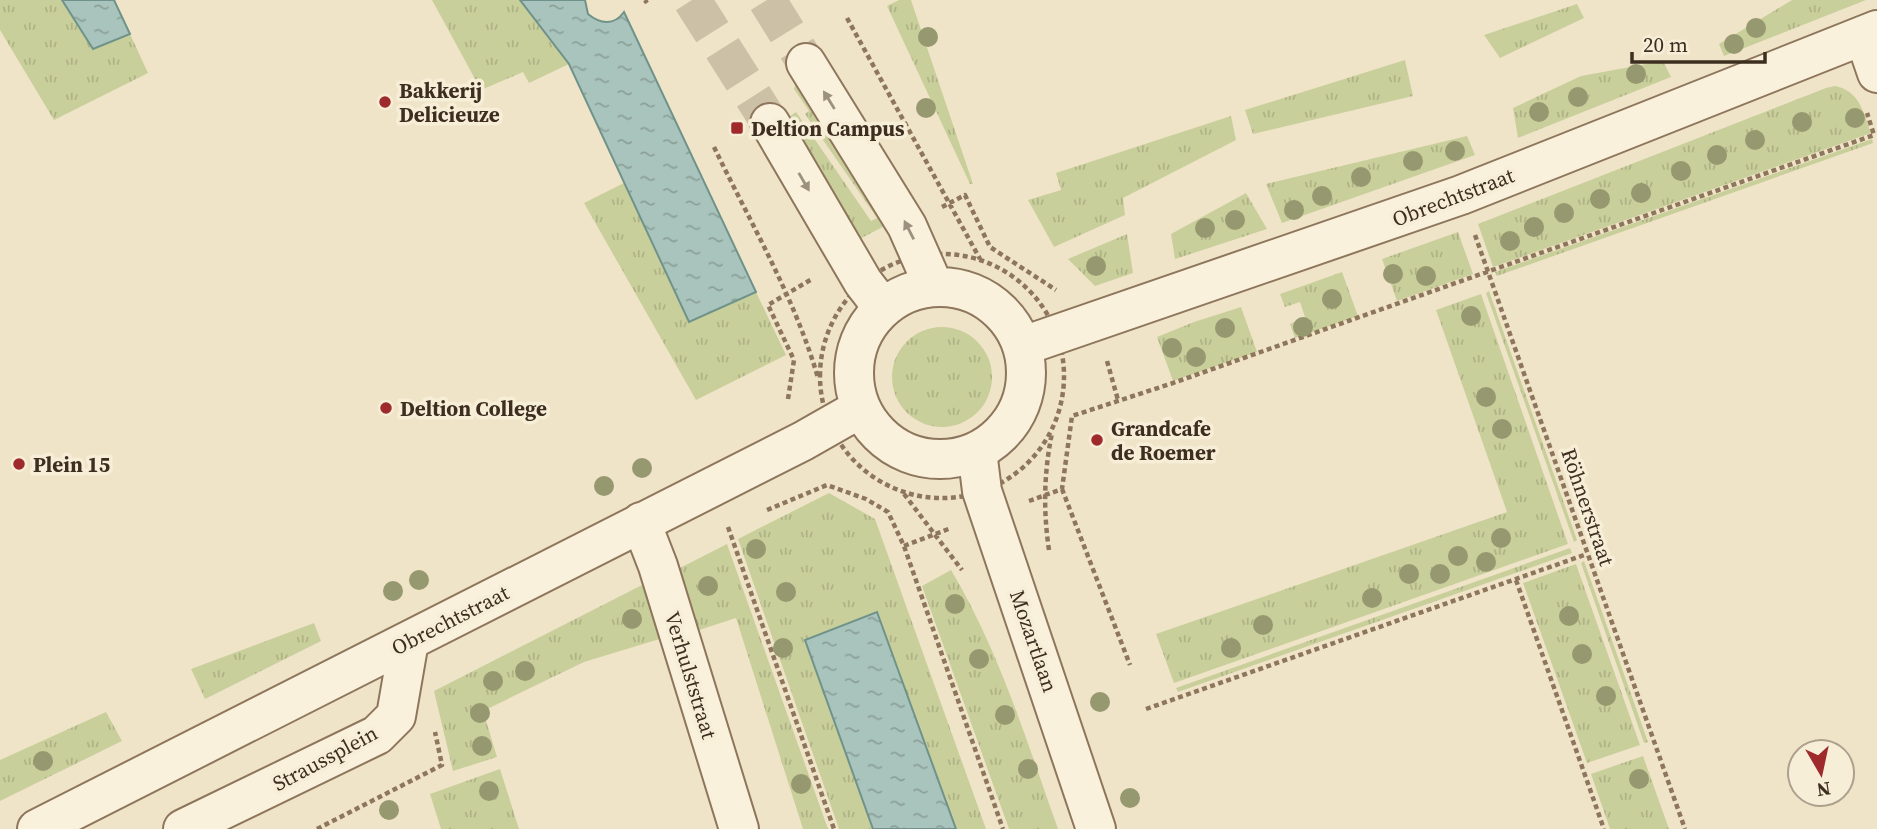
<svg xmlns="http://www.w3.org/2000/svg" width="1877" height="829" viewBox="0 0 1877 829" font-family="'Source Serif 4',serif">
<defs>
<pattern id="grass-tufts" width="24" height="20" patternUnits="userSpaceOnUse" patternTransform="scale(1.75)"><rect width="24" height="20" fill="#c9cf9b"/><path d="M3 7l-1-3M5 7V3M7 7l1-3M15 17l-1-3M17 17v-4M19 17l1-3" fill="none" stroke="#aeb285"/></pattern>
<pattern id="water-ripples" width="26" height="14" patternUnits="userSpaceOnUse" patternTransform="scale(1.75)"><rect width="26" height="14" fill="#a9c4bc"/><path d="M2 4q2-2 4 0t4 0M15 11q2-2 4 0t4 0" fill="none" stroke="#8ba098"/></pattern>
</defs>
<rect width="100%" height="100%" fill="#f0e4c8"/>
<path fill="url(#grass-tufts)" d="M 0,0 L 62,0 L 93,49 L 130,34 L 148,73 L 54,120 L 0,30 Z
M 432,0 L 520,0 L 569,64 L 529,83 L 523,72 L 481,90 Z
M 899,0 L 911,0 L 973,184 L 970,184 L 887,6 Z
M 1792,0 L 1866,0 L 1724,56 L 1719,44 Z
M 1577,4 L 1584,18 L 1500,58 L 1484,35 Z
M 1405,60 L 1413,96 L 1253,134 L 1245,110 Z
M 1663,61 L 1671,77 L 1518,138 L 1513,108 L 1581,76 Z
M 796,83 L 892,222 L 856,241 L 781,122 L 796,112 L 871,221 L 877,218 L 805,114 L 809,111 L 794,89 Z
M 1835,86 C 1860,91 1863,112 1871,133 L 1493,267 L 1478,224 L 1826,88 Z
M 1231,116 L 1236,140 L 1123,198 L 1125,215 L 1054,247 L 1028,200 L 1061,190 L 1056,173 Z
M 1467,136 L 1475,155 L 1282,223 L 1266,184 Z
M 1872,139 L 1873,143 L 1497,276 L 1495,272 Z
M 624,183 L 689,321 L 756,292 L 786,355 L 696,400 L 584,203 Z
M 1246,193 L 1267,229 L 1175,259 L 1171,234 Z
M 1458,232 L 1473,274 L 1397,301 L 1382,259 Z
M 1127,234 L 1133,273 L 1095,286 L 1068,259 Z
M 1342,272 L 1358,316 L 1295,338 L 1290,324 L 1305,317 L 1300,302 L 1285,307 L 1280,294 Z
M 1489,291 L 1577,540 L 1574,542 L 1486,293 Z
M 1481,294 L 1568,544 L 1174,683 L 1156,634 L 1507,512 L 1436,310 Z
M 1241,307 L 1257,352 L 1173,381 L 1157,337 L 1194,322 Z
M892 377a50 50 0 1 1 100 0a50 50 0 1 1-100 0Z
M 829,493 L 875,519 L 986,829 L 956,829 L 877,612 L 805,640 L 873,829 L 839,829 L 738,539 Z
M 727,544 L 828,829 L 803,829 L 736,618 L 699,630 L 680,568 Z
M 1570,548 L 1572,553 L 1178,692 L 1176,688 Z
M 1584,561 L 1648,742 L 1644,743 L 1581,563 Z
M 1576,564 L 1640,745 L 1587,763 L 1523,583 Z
M 951,570 C 999,650 1027,742 1058,829 L 1009,829 L 922,586 Z
M 644,584 L 663,638 L 584,662 L 483,711 L 497,757 L 453,771 L 434,691 Z
M 314,623 L 321,641 L 205,699 L 191,669 Z
M 106,712 L 122,741 L 0,801 L 0,760 Z
M 1643,756 L 1669,829 L 1610,829 L 1591,774 Z
M 500,769 L 519,829 L 441,829 L 430,794 Z"/>
<path fill="url(#water-ripples)" stroke="#6f938a" stroke-width="2" d="M 62,0 L 114,0 L 130,34 L 93,49 Z
M 520,0 L 585,0 L 588,14 C 600,24 614,26 624,12 L 756,292 L 689,322 L 569,64 Z
M 877,612 L 956,829 L 873,829 L 805,640 Z"/>
<g fill="none" stroke-linecap="round" stroke-linejoin="round">
<path stroke="#ccc0a6" stroke-width="38" stroke-dasharray="38 19" stroke-linecap="butt" d="M 692,0 L 770,123
M 767,0 L 806,63"/>
<g stroke="#8d765c" stroke-width="42">
<path id="minor" d="M 1864,35 L 1877,73
M 806,63 L 907,226 L 934,287
M 770,123 L 863,282 L 883,308
M854 373a86 86 0 1 1 172 0a86 86 0 1 1-172 0Z
M 1023,346 L 1461,195 L 1877,30
M 977,451 L 982,491 L 1096,829
M 641,522 L 658,566 L 739,829
M 37,829 L 803,441 L 861,408
M 183,829 L 377,735 L 396,716 L 409,641"/>
</g>
<path stroke="#8d765c" stroke-width="4.5" stroke-dasharray="5 3.5" stroke-linecap="butt" d="M 645,0 L 647,3
M 847,18 L 980,259
M 714,147 C 750,222 795,298 818,378
M 942,207 L 965,195 L 990,247 L 1056,290
M 1475,235 L 1685,829
M820 376a122 122 0 1 1 244 0a122 122 0 1 1-244 0Z
M 1107,361 L 1118,400
M 788,399 L 794,360 L 768,305 L 812,279
M 1062,489 L 1130,665
M 904,494 L 962,570
M 1029,501 L 1062,489 L 1072,416 L 1173,383 L 1874,135 L 1867,113
M 767,510 L 827,485 L 866,499 L 888,512 L 904,546 L 1003,829
M 728,527 L 834,829
M 904,546 L 951,528
M 1049,550 C 1043,510 1044,472 1052,433
M 1516,580 L 1604,829
M 1146,709 L 1587,554
M 317,829 L 442,765 L 435,732"/>
<use href="#minor" stroke="#faf1dc" stroke-width="38"/>
</g>
<g fill="#96986f">
<circle cx="1756" cy="28" r="10"/>
<circle cx="928" cy="37" r="10"/>
<circle cx="1734" cy="44" r="10"/>
<circle cx="1636" cy="74" r="10"/>
<circle cx="1578" cy="97" r="10"/>
<circle cx="926" cy="108" r="10"/>
<circle cx="1539" cy="112" r="10"/>
<circle cx="1855" cy="118" r="10"/>
<circle cx="1802" cy="122" r="10"/>
<circle cx="1755" cy="140" r="10"/>
<circle cx="1455" cy="151" r="10"/>
<circle cx="1717" cy="155" r="10"/>
<circle cx="1413" cy="161" r="10"/>
<circle cx="1681" cy="171" r="10"/>
<circle cx="1361" cy="177" r="10"/>
<circle cx="1641" cy="193" r="10"/>
<circle cx="1322" cy="196" r="10"/>
<circle cx="1600" cy="199" r="10"/>
<circle cx="1294" cy="210" r="10"/>
<circle cx="1564" cy="213" r="10"/>
<circle cx="1235" cy="220" r="10"/>
<circle cx="1534" cy="227" r="10"/>
<circle cx="1205" cy="228" r="10"/>
<circle cx="1510" cy="241" r="10"/>
<circle cx="1096" cy="266" r="10"/>
<circle cx="1393" cy="274" r="10"/>
<circle cx="1426" cy="276" r="10"/>
<circle cx="1332" cy="299" r="10"/>
<circle cx="1471" cy="316" r="10"/>
<circle cx="1303" cy="327" r="10"/>
<circle cx="1225" cy="328" r="10"/>
<circle cx="1172" cy="348" r="10"/>
<circle cx="1196" cy="357" r="10"/>
<circle cx="1486" cy="397" r="10"/>
<circle cx="1502" cy="429" r="10"/>
<circle cx="642" cy="468" r="10"/>
<circle cx="604" cy="486" r="10"/>
<circle cx="1501" cy="538" r="10"/>
<circle cx="756" cy="549" r="10"/>
<circle cx="1458" cy="556" r="10"/>
<circle cx="1486" cy="562" r="10"/>
<circle cx="1409" cy="574" r="10"/>
<circle cx="1440" cy="574" r="10"/>
<circle cx="419" cy="580" r="10"/>
<circle cx="708" cy="586" r="10"/>
<circle cx="393" cy="591" r="10"/>
<circle cx="786" cy="592" r="10"/>
<circle cx="1372" cy="598" r="10"/>
<circle cx="955" cy="604" r="10"/>
<circle cx="1569" cy="616" r="10"/>
<circle cx="632" cy="619" r="10"/>
<circle cx="1263" cy="625" r="10"/>
<circle cx="783" cy="648" r="10"/>
<circle cx="1231" cy="648" r="10"/>
<circle cx="1582" cy="654" r="10"/>
<circle cx="979" cy="659" r="10"/>
<circle cx="525" cy="671" r="10"/>
<circle cx="493" cy="681" r="10"/>
<circle cx="1606" cy="696" r="10"/>
<circle cx="1100" cy="702" r="10"/>
<circle cx="480" cy="713" r="10"/>
<circle cx="1005" cy="715" r="10"/>
<circle cx="482" cy="746" r="10"/>
<circle cx="43" cy="761" r="10"/>
<circle cx="1028" cy="769" r="10"/>
<circle cx="1639" cy="779" r="10"/>
<circle cx="801" cy="784" r="10"/>
<circle cx="489" cy="791" r="10"/>
<circle cx="1130" cy="798" r="10"/>
<circle cx="389" cy="810" r="10"/>
</g>
<defs><path id="oneway-solid" d="M-6-.8H1V-3.2L6.5 0L1 3.2V.8H-6Z" transform="scale(1.75)"/></defs>
<g fill="#9c907e">
<use href="#oneway-solid" transform="translate(829 100) rotate(-122)"/>
<use href="#oneway-solid" transform="translate(804 182) rotate(60)"/>
<use href="#oneway-solid" transform="translate(909 230) rotate(-117)"/>
</g>
<g fill="#9e2a2b" stroke="#f7eed8" stroke-width="2.5">
<circle cx="385" cy="102" r="7"/>
<rect x="730" y="121" width="14" height="14" rx="3.5"/>
<circle cx="386" cy="408" r="7"/>
<circle cx="1097" cy="440" r="7"/>
<circle cx="19" cy="464" r="7"/>
</g>
<g text-anchor="middle" dominant-baseline="central" stroke-width="7" stroke-linejoin="round" paint-order="stroke">
<g font-size="21" font-weight="bold" fill="#3d2e20" stroke="#f7eed8" text-anchor="start">
<text x="399" y="90">Bakkerij<tspan x="399" dy="24">Delicieuze</tspan></text>
<text x="751" y="128">Deltion Campus</text>
<text x="400" y="408">Deltion College</text>
<text x="1111" y="428">Grandcafe<tspan x="1111" dy="24">de Roemer</tspan></text>
<text x="33" y="464">Plein 15</text>
</g>
<g font-size="21" fill="#3d2e20" stroke="#f7eed8">
<text transform="translate(1453 197) rotate(-21)">Obrechtstraat</text>
<text transform="translate(1588 507) rotate(71)">Röhnerstraat</text>
<text transform="translate(450 620) rotate(-27)">Obrechtstraat</text>
<text transform="translate(1034 641) rotate(71)">Mozartlaan</text>
<text transform="translate(691 675) rotate(73)">Verhulststraat</text>
<text transform="translate(325 758) rotate(-28)">Straussplein</text>
</g>
</g>
<g transform="translate(1821 773) rotate(171)"><circle r="33" fill="#f7eed8" stroke="#ada18e" stroke-width="2"/>
<path d="M0-5L12 26L0 18L-12 26Z" fill="#9e2a2b"/>
<text y="-10" font-size="19" font-weight="bold" text-anchor="middle" fill="#3d2e20">N</text>
</g>
<path d="M1632 52v10h133v-10" fill="none" stroke="#3d2e20" stroke-width="3.5"/>
<text x="1643" y="52" font-size="21" fill="#3d2e20" stroke="#f7eed8" stroke-width="5" paint-order="stroke">20 m</text>
</svg>
